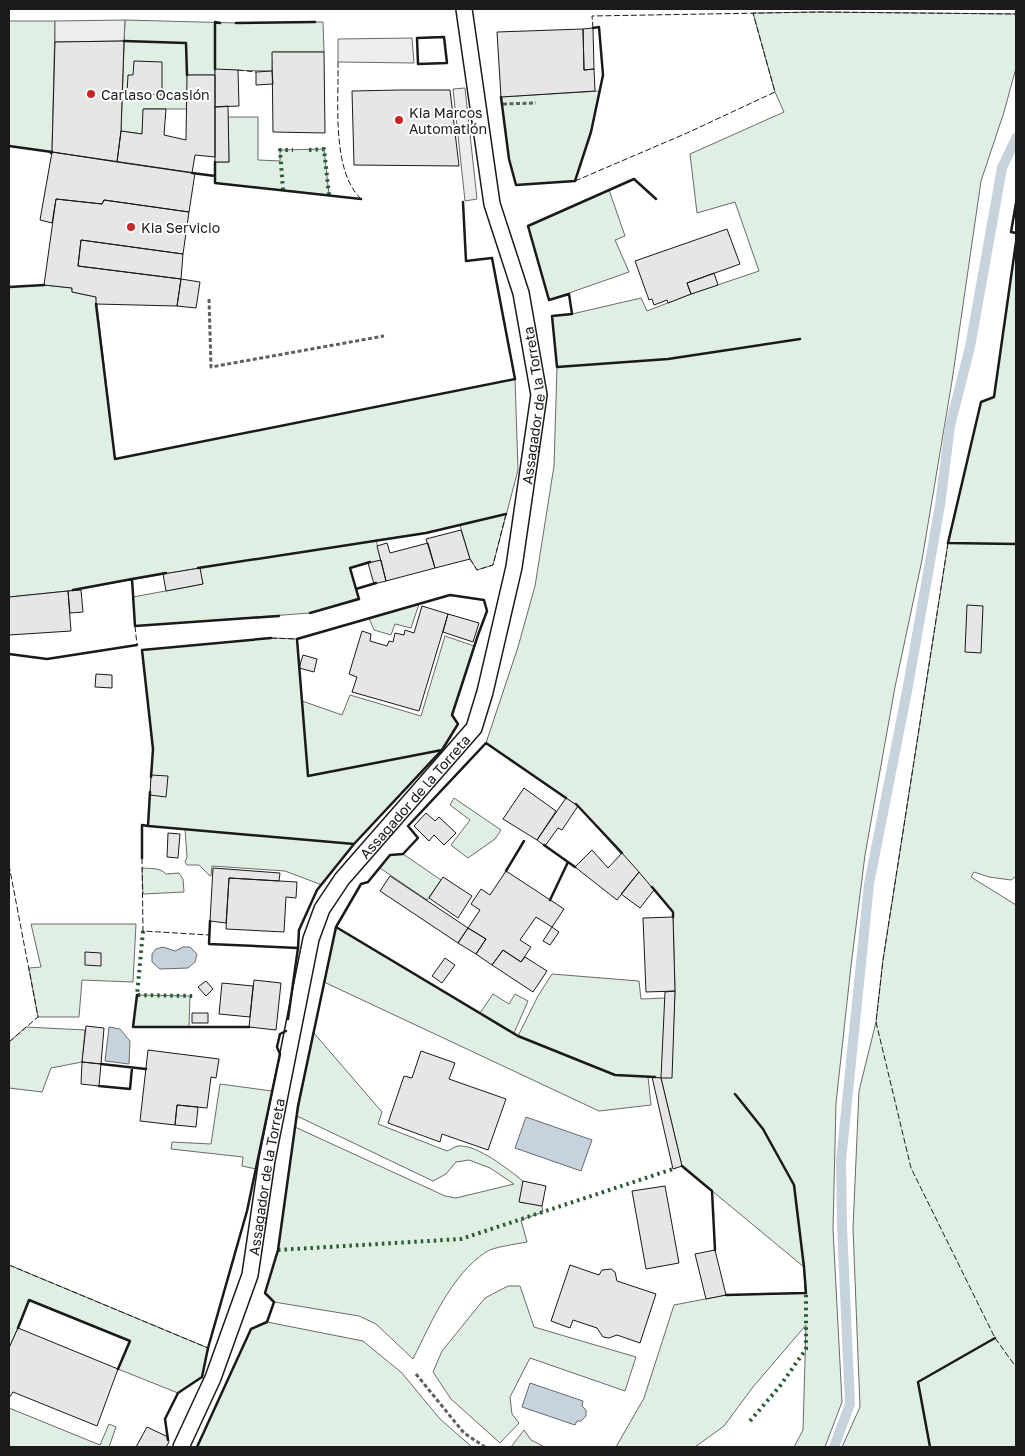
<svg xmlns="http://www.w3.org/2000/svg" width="1025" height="1456" viewBox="0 0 1025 1456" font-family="'Golos Text',sans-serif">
<rect width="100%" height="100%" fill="#fff"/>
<path fill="#e0efe3" stroke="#6a6a6a" d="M 820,12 L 1016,14 L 1016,68 L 1004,112 L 981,181 L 952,381 L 922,560 L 895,687 L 865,855 L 851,966 L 836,1103 L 833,1229 L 842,1402 L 825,1447 L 794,1447 L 803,1430 L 806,1325 L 753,1387 L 724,1426 L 695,1447 L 616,1447 L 644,1398 L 674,1305 L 726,1295 L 805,1293 L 804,1267 L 682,1166 L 661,1078 L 648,1077 L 651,1105 L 599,1111 L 324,982 L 336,927 L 480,1013 L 493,994 L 509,1004 L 515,994 L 528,1001 L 514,1033 L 518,1036 L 538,996 L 552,974 L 639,981 L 641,999 L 665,998 L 671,1078 L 675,991 L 673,912 L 578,806 L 486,743 L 518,647 L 535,586 L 554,466 L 557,367 L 552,316 L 572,314 L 641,298 L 647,311 L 691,294 L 759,271 L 735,202 L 697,213 L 690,154 L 784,112 L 775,92 L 753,13 Z
M 125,20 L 236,23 L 323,22 L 324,52 L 273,52 L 272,71 L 215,70 L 215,75 L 188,75 L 187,109 L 144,109 L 142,134 L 121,131 Z
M 9,21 L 55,21 L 52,152 L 9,146 Z
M 600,91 L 591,132 L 575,181 L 516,185 L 509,159 L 501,97 Z
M 228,117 L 258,117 L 258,160 L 280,161 L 280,150 L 324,149 L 329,195 L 215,183 L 215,162 L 229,162 Z
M 609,190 L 625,236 L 615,240 L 629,272 L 549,300 L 528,226 Z
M 1016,242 L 1016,876 L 1011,880 L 989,877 L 974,872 L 971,877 L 1016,905 L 1016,1447 L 842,1447 L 860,1407 L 853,1228 L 859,1091 L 876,1022 L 883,960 L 948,543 L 981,402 L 994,397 Z
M 44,285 L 72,288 L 72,292 L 96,297 L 115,459 L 515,379 L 518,470 L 493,565 L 477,570 L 470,559 L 460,525 L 426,533 L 376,540 L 381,560 L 350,568 L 359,598 L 310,613 L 135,626 L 133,597 L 203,584 L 199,568 L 68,591 L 9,597 L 9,287 Z
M 419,604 L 411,628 L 395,624 L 391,635 L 374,630 L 369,618 Z
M 445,636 L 474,646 L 452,715 L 458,724 L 442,750 L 354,844 L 322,885 L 285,871 L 212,866 L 211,876 L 209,875 L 199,865 L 187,865 L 185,862 L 187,857 L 185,829 L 148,826 L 153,749 L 142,650 L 271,638 L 297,639 L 302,701 L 342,715 L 350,695 L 421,716 Z
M 454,798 L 501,830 L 495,839 L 468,858 L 451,845 L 470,820 L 450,805 Z
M 403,854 L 441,880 L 427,900 L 380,868 L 390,855 Z
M 142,868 C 151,869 159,867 166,874 L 179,873 L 183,879 L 184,892 L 143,894 Z
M 31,924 L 136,924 L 133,982 L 82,980 L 79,1017 L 38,1017 L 29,968 L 41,967 Z
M 137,995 L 190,996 L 189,1027 L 133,1027 Z
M 26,1027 L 85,1030 L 82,1062 L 51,1068 L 42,1092 L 9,1088 L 9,1042 Z
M 313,1032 L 382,1112 L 378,1124 L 447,1151 C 450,1150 454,1147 458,1146 C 477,1144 509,1170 523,1181 L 520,1202 L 542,1206 L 543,1212 L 521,1220 L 527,1242 C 517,1244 493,1247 486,1252 C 451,1275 431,1323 413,1359 L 376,1324 L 359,1316 L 274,1302 L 265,1293 L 278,1250 L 295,1127 L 445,1196 L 456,1198 L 514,1184 L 490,1168 L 469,1160 L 456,1162 L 446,1174 L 433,1181 L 297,1116 Z
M 220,1084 L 272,1091 L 256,1169 L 242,1166 L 243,1157 L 171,1149 L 172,1142 L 211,1144 Z
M 9,1265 L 208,1348 L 202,1377 L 178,1393 L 118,1369 L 129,1341 L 30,1300 L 9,1348 Z
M 508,1286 L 520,1286 L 534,1327 L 636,1357 L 625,1391 L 530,1358 L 510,1397 L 512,1414 L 519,1423 L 500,1443 L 451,1399 L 433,1372 L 442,1351 L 485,1298 Z
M 267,1322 L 363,1341 L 402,1373 L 440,1419 L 472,1447 L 197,1447 L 251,1329 Z
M 9,1408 L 100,1445 L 109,1424 L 116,1427 L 109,1447 L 9,1447 Z
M 524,1430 L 531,1440 L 545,1447 L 511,1447 Z"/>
<path fill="#ededed" stroke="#6a6a6a" d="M 125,20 L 124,41 L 55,42 L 55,21 Z
M 412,38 L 414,63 L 338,62 L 338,39 Z
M 465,88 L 477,199 L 465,201 L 453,89 Z"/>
<path fill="#c6d2dc" stroke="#6a6a6a" d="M 163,947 L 175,951 L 183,947 L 190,947 L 197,954 L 195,962 L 188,968 L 160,969 L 152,962 L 152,954 L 156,949 Z
M 109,1027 L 120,1029 L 130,1041 L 129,1064 L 105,1061 Z
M 526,1117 L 592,1140 L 581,1171 L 515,1148 Z
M 530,1383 L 583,1401 L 582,1406 L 586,1410 L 586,1416 L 581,1421 L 577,1421 L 575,1425 L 522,1407 Z"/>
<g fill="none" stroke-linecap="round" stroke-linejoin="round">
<path stroke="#c6d2dc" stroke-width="10" d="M 834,1447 L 850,1404 L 842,1226 L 841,1161 L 869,884 L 908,686 L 940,505 L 950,426 L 970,347 L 1002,168 L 1016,138"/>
</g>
<path fill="#e6e6e6" stroke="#1a1a1a" d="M 593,28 L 594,69 L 584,70 L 583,29 Z
M 583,29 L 584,70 L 594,69 L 595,91 L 501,97 L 497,32 Z
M 124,41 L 121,131 L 117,162 L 52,152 L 55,42 Z
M 272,52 L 324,52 L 325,133 L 273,132 Z
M 134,61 L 162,62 L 162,95 L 127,93 L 128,75 L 133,75 Z
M 215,69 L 238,70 L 239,106 L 215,107 Z
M 272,71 L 273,84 L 256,85 L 256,72 Z
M 187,75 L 215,75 L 215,157 L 195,155 L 192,173 L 117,162 L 121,131 L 142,134 L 143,109 L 166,109 L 164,135 L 186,140 Z
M 399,90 L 450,90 L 459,166 L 354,165 L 352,91 Z
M 228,106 L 229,162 L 215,162 L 215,107 Z
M 52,152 L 195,173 L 189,212 L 104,200 L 102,204 L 56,199 L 52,223 L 40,220 Z
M 56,199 L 102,204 L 104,200 L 189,212 L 183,254 L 81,240 L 78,266 L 181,279 L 177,306 L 96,304 L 96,297 L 72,292 L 72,288 L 44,285 Z
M 727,229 L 740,264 L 687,283 L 691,294 L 668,303 L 667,300 L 654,305 L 652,299 L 649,300 L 635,261 Z
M 81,240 L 183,254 L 181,279 L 78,266 Z
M 714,273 L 718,285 L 691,294 L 687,283 Z
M 181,279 L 200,282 L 196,308 L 177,306 Z
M 461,530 L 470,559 L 435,568 L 426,539 Z
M 387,543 L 390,553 L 428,543 L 435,568 L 386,581 L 377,546 Z
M 381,560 L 386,581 L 374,584 L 368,563 Z
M 200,568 L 203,584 L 166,591 L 163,574 Z
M 81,590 L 83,612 L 70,613 L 68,591 Z
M 68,591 L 71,631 L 9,635 L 9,597 Z
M 967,605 L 983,606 L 981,653 L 965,652 Z
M 422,606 L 448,614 L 419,711 L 352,692 L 357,677 L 349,674 L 362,631 L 371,634 L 370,641 L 387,646 L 389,641 L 393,642 L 395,633 L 404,635 L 405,630 L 414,633 Z
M 448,614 L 479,623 L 473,642 L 443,632 Z
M 303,655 L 317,659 L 314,672 L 299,668 Z
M 96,674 L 112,675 L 112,688 L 95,687 Z
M 151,775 L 168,776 L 166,797 L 150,795 Z
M 524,788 L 556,811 L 537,840 L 503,819 Z
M 566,798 L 578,806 L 562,830 L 558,828 L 545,846 L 537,840 Z
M 426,813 L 435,821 L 439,817 L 456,833 L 444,845 L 434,835 L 429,841 L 414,826 Z
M 168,833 L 180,834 L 178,858 L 167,857 Z
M 592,850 L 608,868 L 622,853 L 639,872 L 617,900 L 575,867 Z
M 213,868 L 280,873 L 279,881 L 229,878 L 226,923 L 210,921 Z
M 506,871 L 564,909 L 552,927 L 536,917 L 520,940 L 531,947 L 521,962 L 503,950 L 492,965 L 476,954 L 486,939 L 468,928 L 480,910 L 471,904 L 481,889 L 490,895 Z
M 639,872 L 654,890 L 640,908 L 621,894 Z
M 390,876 L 468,928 L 458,943 L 380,891 Z
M 443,877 L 472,896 L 458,918 L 429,898 Z
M 229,878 L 297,882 L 296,898 L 286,897 L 284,932 L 226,929 Z
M 673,917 L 675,991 L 646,992 L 643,918 Z
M 552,927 L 559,932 L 550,945 L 543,941 Z
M 468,928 L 486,939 L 476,954 L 458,943 Z
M 503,950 L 521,962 L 525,957 L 547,971 L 533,992 L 492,965 Z
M 85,952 L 101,953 L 101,966 L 85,965 Z
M 445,958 L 455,965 L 442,983 L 432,976 Z
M 254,980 L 281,983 L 276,1030 L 249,1027 Z
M 206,981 L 213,989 L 206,996 L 198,987 Z
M 222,983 L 253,986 L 250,1017 L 219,1014 Z
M 675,991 L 672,1078 L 661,1078 L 665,992 Z
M 192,1013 L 208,1013 L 208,1023 L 192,1023 Z
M 86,1026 L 104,1028 L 101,1064 L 82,1062 Z
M 148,1050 L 219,1059 L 216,1078 L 211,1077 L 207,1108 L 177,1105 L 175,1125 L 140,1121 Z
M 421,1051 L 455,1063 L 449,1079 L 506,1099 L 488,1150 L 442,1134 L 440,1142 L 388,1123 L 404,1076 L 412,1078 Z
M 82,1062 L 101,1064 L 99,1086 L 81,1084 Z
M 652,1077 L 661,1078 L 682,1166 L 673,1169 Z
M 177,1105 L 198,1107 L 196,1127 L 175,1125 Z
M 523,1181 L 546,1186 L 542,1206 L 519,1202 Z
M 665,1186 L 679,1263 L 646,1269 L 632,1191 Z
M 715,1250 L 726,1295 L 706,1299 L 695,1254 Z
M 570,1265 L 599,1275 L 602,1270 L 611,1269 L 615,1272 L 617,1281 L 656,1294 L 640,1343 L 617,1335 L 609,1338 L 603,1337 L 597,1328 L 573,1320 L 570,1328 L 551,1321 Z
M 18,1328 L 118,1369 L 97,1426 L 13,1392 L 9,1398 L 9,1348 Z
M 147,1427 L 168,1437 L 169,1442 L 166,1447 L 136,1447 Z"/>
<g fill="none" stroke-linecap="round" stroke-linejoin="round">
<g stroke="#1a1a1a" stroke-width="18">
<g id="service">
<path id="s1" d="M 181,1447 L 213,1378 L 250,1275 L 267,1160 L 311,939 L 322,909 L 342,879 L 474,728 L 485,692 L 514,567 L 539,395 L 521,293 L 492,204 L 464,9"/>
</g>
</g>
<path stroke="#5f5f5f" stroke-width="3" stroke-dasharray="4 2.5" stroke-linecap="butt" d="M 503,104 L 536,103
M 209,299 L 211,367 L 384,336
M 416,1374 L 464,1433 L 485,1447"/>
<use href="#service" stroke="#fff" stroke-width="15"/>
<path stroke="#2b5a34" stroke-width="4" stroke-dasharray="2.5 4" stroke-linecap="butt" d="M 309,150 L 324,149 L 329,195
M 283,190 L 280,150 L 293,150
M 143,931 L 137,995 L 193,996
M 278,1250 L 461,1239 L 676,1168
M 750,1421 L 780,1386 L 806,1349 L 806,1293"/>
<path stroke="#1a1a1a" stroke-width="1" stroke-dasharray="6 2.5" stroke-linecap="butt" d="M 593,28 L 592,16 L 820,12 L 1016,14
M 338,62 C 339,101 331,170 361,199
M 238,70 L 256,72
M 575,181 L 687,133 L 775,92 L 753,13
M 948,543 L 883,960 L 876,1022 L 911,1168 L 995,1338 L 1016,1367
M 470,559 L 477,570 L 493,565 L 506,514
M 135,626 L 137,645
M 271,638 L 297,639
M 142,858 L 143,931 L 209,935
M 9,865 L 38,1017 L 9,1042
M 9,1265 L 208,1348"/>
<path stroke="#1a1a1a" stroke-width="2.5" d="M 236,23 L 315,22
M 444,37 L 447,63 L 418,64 L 417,38 Z
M 124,41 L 186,43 L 187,75
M 215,69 L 215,22 L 220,23
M 501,97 L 509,159 L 516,185 L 575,181 L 591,132 L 603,75 L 599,27 L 593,28
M 9,146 L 52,152 L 51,153
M 215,162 L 215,183 L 361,199
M 192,173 L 215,176
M 656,199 L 634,179 L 528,226 L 549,300 L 569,294 L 572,314 L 552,316 L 557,367 L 668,359 L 800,339
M 1016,203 L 1011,232 L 1016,233
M 1016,242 L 994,397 L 981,402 L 948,543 L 1016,544
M 9,287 L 44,285
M 96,304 L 115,459 L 515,379 L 492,258 L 466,261 L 463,202
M 370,562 L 350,568 L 356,589 L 376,583
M 198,568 L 426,533 L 506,514
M 132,579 L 166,573
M 73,590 L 132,579 L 135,626 L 279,616
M 450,595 L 484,600 L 487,611 L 478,635 L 452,715 L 458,724 L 442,750 L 308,776 L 297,639 Z
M 310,613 L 359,599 L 356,589
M 9,654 L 47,659 L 137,645
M 151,777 L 153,749 L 142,650 L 271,638
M 566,798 L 486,743 L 408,826 L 418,838 L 403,854 L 390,855 L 368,882 L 361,884 L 336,927 L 518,1036 L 615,1075 L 655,1077
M 576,804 L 622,853
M 148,826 L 354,844 L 317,890 L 299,930 L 298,948 L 209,944 L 210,921
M 354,844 L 441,751
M 544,845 L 575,867
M 142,858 L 142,825 L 148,826 L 150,792
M 506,871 L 524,841
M 652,887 L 673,912 L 673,917
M 550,900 L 568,862
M 137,995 L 133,1027 L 249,1027
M 288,1019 L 298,948
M 101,1064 L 146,1069
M 99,1086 L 130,1089 L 132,1068
M 682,1166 L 712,1191 L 715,1250
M 726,1295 L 806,1293 L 804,1267 L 794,1185 L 763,1129 L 735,1094
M 18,1328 L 29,1300 L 130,1341 L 118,1369
M 168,1440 L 165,1419 L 178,1393 L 202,1377 L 208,1348 L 247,1211 L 280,1054 L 277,1047 L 280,1034 L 286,1031
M 197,1447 L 251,1329 L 267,1322 L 274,1302 L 265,1293 L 278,1250 L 298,1106 L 336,927
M 930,1447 L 918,1382 L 995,1338"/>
</g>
<g fill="#c62828" stroke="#fff" stroke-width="2">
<circle cx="91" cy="94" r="5"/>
<circle cx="399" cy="120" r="5"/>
<circle cx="131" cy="227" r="5"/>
</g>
<g text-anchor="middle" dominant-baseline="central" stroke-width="4" stroke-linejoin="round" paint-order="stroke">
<g font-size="14" fill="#1a1a1a" stroke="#fff" text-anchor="start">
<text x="101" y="94">Carlaso Ocasión</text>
<text x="409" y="112">Kia Marcos<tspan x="409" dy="16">Automatión</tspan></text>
<text x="141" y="227">Kia Servicio</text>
</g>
<g font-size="14" fill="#1a1a1a" stroke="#fff">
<text stroke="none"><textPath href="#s1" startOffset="1125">Assagador de la Torreta</textPath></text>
<text stroke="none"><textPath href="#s1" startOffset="705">Assagador de la Torreta</textPath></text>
<text stroke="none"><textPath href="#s1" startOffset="285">Assagador de la Torreta</textPath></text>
</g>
</g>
<rect width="1025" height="1456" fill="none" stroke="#1a1a1a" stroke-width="20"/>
</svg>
